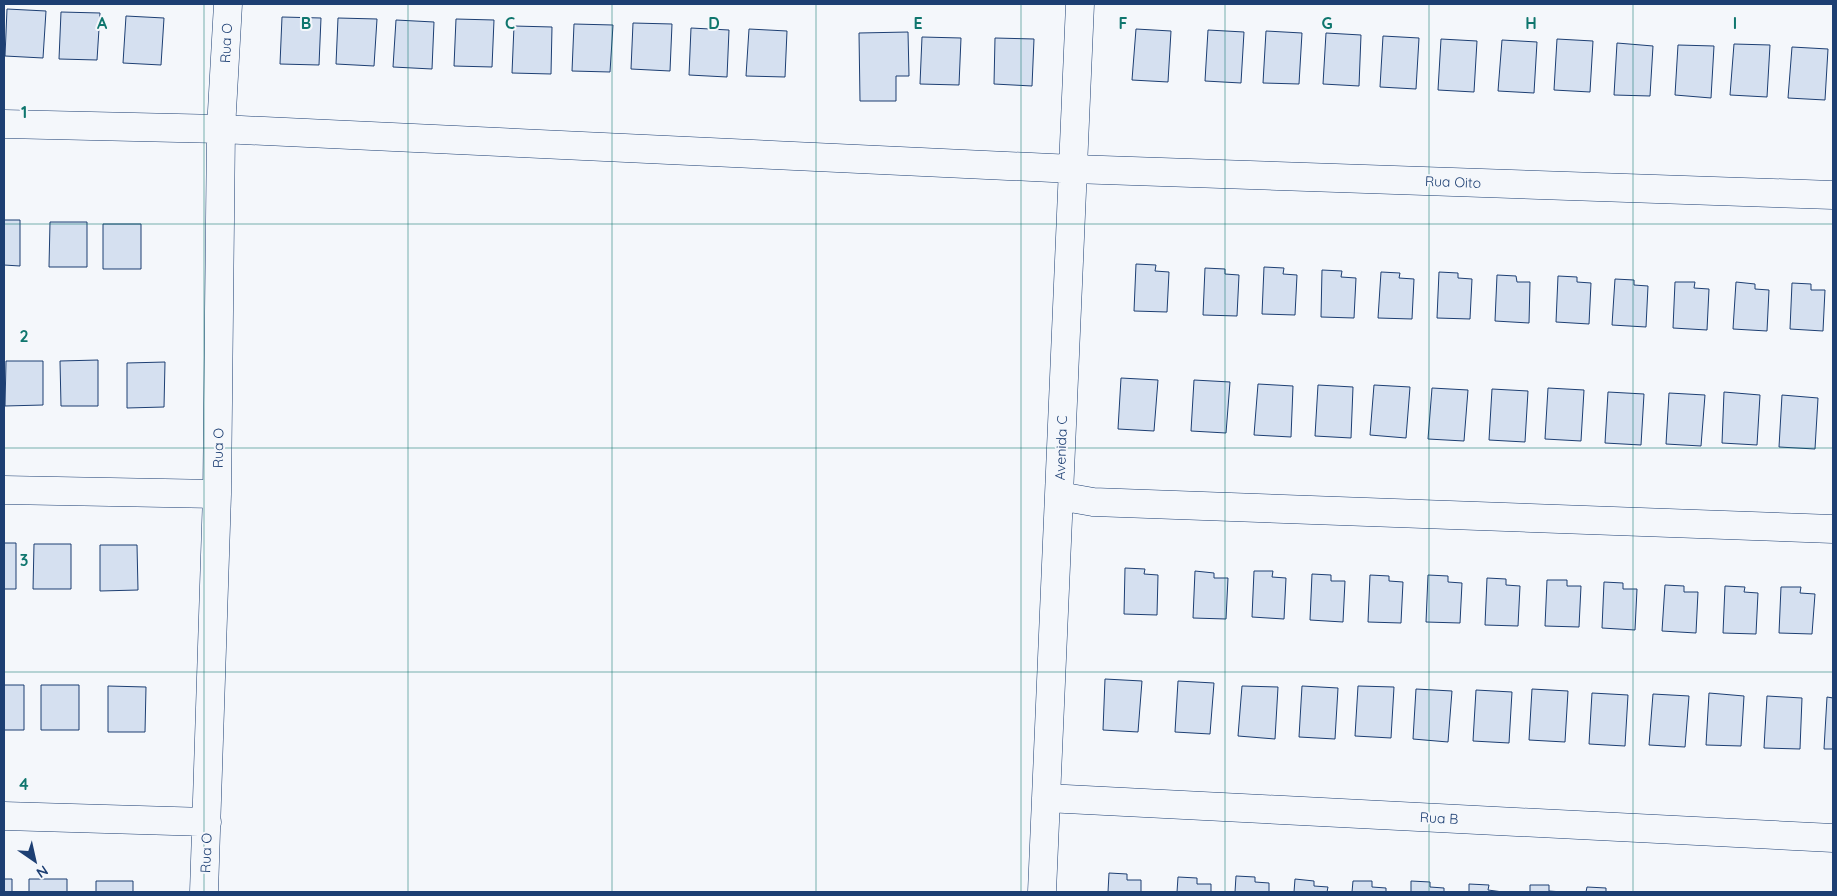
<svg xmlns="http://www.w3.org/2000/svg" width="1837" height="896" viewBox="0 0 1837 896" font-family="Quicksand,sans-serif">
<rect width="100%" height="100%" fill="#f4f7fb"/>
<path fill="#d5e0f0" stroke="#1d3f73" d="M 7,9 L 46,11 L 43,58 L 5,56 Z
M 61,12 L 100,13 L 97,60 L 59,59 Z
M 126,16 L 164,18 L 161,65 L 123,63 Z
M 282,17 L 321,18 L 319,65 L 280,64 Z
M 338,18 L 377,19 L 374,66 L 336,64 Z
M 456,19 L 494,20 L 492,67 L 454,66 Z
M 396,20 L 434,22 L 432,69 L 393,67 Z
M 633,23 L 672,24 L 670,71 L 631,69 Z
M 574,24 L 613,25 L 610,72 L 572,71 Z
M 514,26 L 552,27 L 551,74 L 512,73 Z
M 691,28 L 729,30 L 727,77 L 689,75 Z
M 749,29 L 787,31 L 785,77 L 746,76 Z
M 1136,29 L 1171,31 L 1168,82 L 1132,80 Z
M 1208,30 L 1244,32 L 1241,83 L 1205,81 Z
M 1266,31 L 1302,33 L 1299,84 L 1263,83 Z
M 908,32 L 909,76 L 896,76 L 896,101 L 860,101 L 859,33 Z
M 1326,33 L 1361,35 L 1359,86 L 1323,84 Z
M 1383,36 L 1419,38 L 1416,89 L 1380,87 Z
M 922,37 L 961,38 L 959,85 L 920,84 Z
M 995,38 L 1034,39 L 1032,86 L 994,84 Z
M 1441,39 L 1477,41 L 1474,92 L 1438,90 Z
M 1557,39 L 1593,41 L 1590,92 L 1554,90 Z
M 1502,40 L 1537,42 L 1534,93 L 1498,91 Z
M 1617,43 L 1653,46 L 1650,96 L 1614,95 Z
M 1734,44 L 1770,45 L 1767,97 L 1730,95 Z
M 1678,45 L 1714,46 L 1711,98 L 1675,95 Z
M 1792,47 L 1828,49 L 1825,100 L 1788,98 Z
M 4,220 L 20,220 L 20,266 L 4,265 Z
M 50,222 L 87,222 L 87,267 L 49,267 Z
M 103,224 L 141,224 L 141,269 L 103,269 Z
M 1136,264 L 1156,265 L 1155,271 L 1169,272 L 1167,312 L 1134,311 Z
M 1264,267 L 1284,268 L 1283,274 L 1297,275 L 1295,315 L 1262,314 Z
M 1205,268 L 1225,269 L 1225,274 L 1239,275 L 1237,316 L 1203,315 Z
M 1322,270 L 1342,271 L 1341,277 L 1356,278 L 1354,318 L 1321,317 Z
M 1381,272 L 1400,273 L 1399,278 L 1414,279 L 1412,319 L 1378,318 Z
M 1439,272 L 1458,273 L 1458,278 L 1472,279 L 1470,319 L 1437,318 Z
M 1497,275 L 1516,276 L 1517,282 L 1530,282 L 1529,323 L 1495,321 Z
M 1558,276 L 1577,277 L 1577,282 L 1591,283 L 1589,324 L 1556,322 Z
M 1615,279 L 1634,280 L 1634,285 L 1648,286 L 1646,327 L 1612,325 Z
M 1675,282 L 1695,282 L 1694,288 L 1709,289 L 1707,330 L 1673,328 Z
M 1736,282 L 1755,284 L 1755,289 L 1769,290 L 1767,331 L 1733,329 Z
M 1792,283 L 1811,284 L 1811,290 L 1825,290 L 1823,331 L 1790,329 Z
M 98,360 L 98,406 L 61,406 L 60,361 Z
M 6,361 L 43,361 L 43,405 L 5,406 Z
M 165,362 L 164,407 L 127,408 L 127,363 Z
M 1121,378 L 1158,380 L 1154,431 L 1118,429 Z
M 1194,380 L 1230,382 L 1226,433 L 1191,431 Z
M 1258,384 L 1293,386 L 1291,437 L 1254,435 Z
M 1318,385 L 1353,387 L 1351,438 L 1315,436 Z
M 1374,385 L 1410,387 L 1406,438 L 1370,435 Z
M 1432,388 L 1468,390 L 1464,441 L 1428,439 Z
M 1548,388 L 1584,390 L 1581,441 L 1545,439 Z
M 1492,389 L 1528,391 L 1525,442 L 1489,440 Z
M 1608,392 L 1644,394 L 1641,445 L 1605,443 Z
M 1724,392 L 1760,395 L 1757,445 L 1722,443 Z
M 1669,393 L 1705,395 L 1701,446 L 1666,444 Z
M 1782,395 L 1818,398 L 1815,449 L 1779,447 Z
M 4,543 L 16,543 L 16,589 L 4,589 Z
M 34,544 L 71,544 L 71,589 L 33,589 Z
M 100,545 L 137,545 L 138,590 L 100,591 Z
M 1125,568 L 1145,569 L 1144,574 L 1158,575 L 1157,615 L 1124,614 Z
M 1195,571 L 1214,573 L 1214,578 L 1228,578 L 1226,619 L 1193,618 Z
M 1254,571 L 1273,571 L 1272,577 L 1286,578 L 1284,619 L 1252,617 Z
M 1312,574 L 1331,575 L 1331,581 L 1345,581 L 1343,622 L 1310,620 Z
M 1370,575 L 1389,576 L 1389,581 L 1403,582 L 1401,623 L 1368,622 Z
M 1428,575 L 1448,576 L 1448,582 L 1462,583 L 1460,623 L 1426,622 Z
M 1487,578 L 1506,579 L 1506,585 L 1520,586 L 1518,626 L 1485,625 Z
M 1547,580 L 1567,580 L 1567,586 L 1581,586 L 1579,627 L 1545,626 Z
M 1604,582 L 1623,583 L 1623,589 L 1637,589 L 1635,630 L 1602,628 Z
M 1665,585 L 1684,586 L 1684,592 L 1698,592 L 1696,633 L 1662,631 Z
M 1725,586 L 1745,587 L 1744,592 L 1758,593 L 1756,634 L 1723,633 Z
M 1781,587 L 1801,587 L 1800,593 L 1815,594 L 1812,634 L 1779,633 Z
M 1105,679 L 1142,681 L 1138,732 L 1103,730 Z
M 1178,681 L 1214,683 L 1210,734 L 1175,732 Z
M 4,685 L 24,685 L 24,730 L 4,730 Z
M 41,685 L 79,685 L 79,730 L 41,730 Z
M 108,686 L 146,687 L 145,732 L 108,732 Z
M 1242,686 L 1278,687 L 1275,739 L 1238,736 Z
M 1302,686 L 1338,688 L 1335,739 L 1299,737 Z
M 1358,686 L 1394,687 L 1391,738 L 1355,736 Z
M 1416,689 L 1452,691 L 1448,742 L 1413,739 Z
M 1532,689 L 1568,691 L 1565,742 L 1529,740 Z
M 1476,690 L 1512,692 L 1509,743 L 1473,741 Z
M 1592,693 L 1628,695 L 1625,746 L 1589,744 Z
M 1709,693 L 1744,696 L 1741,746 L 1706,745 Z
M 1653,694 L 1689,696 L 1685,747 L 1649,745 Z
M 1767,696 L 1802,698 L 1800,749 L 1764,748 Z
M 1827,697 L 1833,698 L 1833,749 L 1824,749 Z
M 1109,873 L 1127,874 L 1127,880 L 1141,880 L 1141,892 L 1108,892 Z
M 1236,876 L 1255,877 L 1255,882 L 1269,883 L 1269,892 L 1235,892 Z
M 1178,877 L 1197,878 L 1197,884 L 1211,884 L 1211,892 L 1177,892 Z
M 4,879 L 12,879 L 12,892 L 4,892 Z
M 29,879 L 67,879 L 67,892 L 29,892 Z
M 1295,879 L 1314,881 L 1314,886 L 1328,887 L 1327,892 L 1294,892 Z
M 96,881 L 133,881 L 133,892 L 96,892 Z
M 1353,881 L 1372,881 L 1372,887 L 1386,888 L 1386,892 L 1352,892 Z
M 1411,881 L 1430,882 L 1430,887 L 1444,888 L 1444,892 L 1411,892 Z
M 1469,884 L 1489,885 L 1488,890 L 1503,892 L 1469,892 Z
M 1530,885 L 1549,885 L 1549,891 L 1563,892 L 1530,892 Z
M 1587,887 L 1606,888 L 1606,892 L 1586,892 Z"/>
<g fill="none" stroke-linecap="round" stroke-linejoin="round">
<g stroke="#1d3f73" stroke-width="29">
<path id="street" d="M 4,124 L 221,129 L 1073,169 L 1833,195
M 4,490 L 217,494
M 1059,496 L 1093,502 L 1833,529
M 1046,798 L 1833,838
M 4,816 L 207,822
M 204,892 L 217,494 L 221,129 L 228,4
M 1042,892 L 1080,4"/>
</g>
<use href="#street" stroke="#f4f7fb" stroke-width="28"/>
</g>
<path fill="none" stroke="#0f766e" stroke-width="1" stroke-opacity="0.55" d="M 204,4 L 204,892M 408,4 L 408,892M 612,4 L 612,892M 816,4 L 816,892M 1021,4 L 1021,892M 1225,4 L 1225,892M 1429,4 L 1429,892M 1633,4 L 1633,892M 4,224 L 1833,224M 4,448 L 1833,448M 4,672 L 1833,672"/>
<g text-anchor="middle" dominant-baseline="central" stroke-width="4" stroke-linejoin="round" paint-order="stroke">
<g font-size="14" fill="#1d3f73" stroke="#f4f7fb">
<text transform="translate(226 43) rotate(-87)">Rua O</text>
<text transform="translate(1453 182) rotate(2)">Rua Oito</text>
<text transform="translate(218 448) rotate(-89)">Rua O</text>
<text transform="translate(1061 448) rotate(-88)">Avenida C</text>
<text transform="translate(1439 818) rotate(3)">Rua B</text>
<text transform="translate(206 853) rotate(-88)">Rua O</text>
</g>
</g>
<g font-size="16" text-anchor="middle" font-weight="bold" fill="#0f766e" stroke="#f4f7fb" stroke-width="4" stroke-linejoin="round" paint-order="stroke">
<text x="102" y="29">A</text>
<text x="306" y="29">B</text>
<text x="510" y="29">C</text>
<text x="714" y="29">D</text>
<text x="918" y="29">E</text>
<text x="1123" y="29">F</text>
<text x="1327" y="29">G</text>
<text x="1531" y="29">H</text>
<text x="1735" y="29">I</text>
<text x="24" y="118">1</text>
<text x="24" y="342">2</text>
<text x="24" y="566">3</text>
<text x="24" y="790">4</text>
</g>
<rect width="1837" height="896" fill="none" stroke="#1d3f73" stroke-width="10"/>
<g transform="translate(35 861) rotate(146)" stroke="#f4f7fb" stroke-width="4" paint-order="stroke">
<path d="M0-4L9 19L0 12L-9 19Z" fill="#1d3f73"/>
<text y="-8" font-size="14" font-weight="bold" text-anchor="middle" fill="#1d3f73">N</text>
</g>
</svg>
